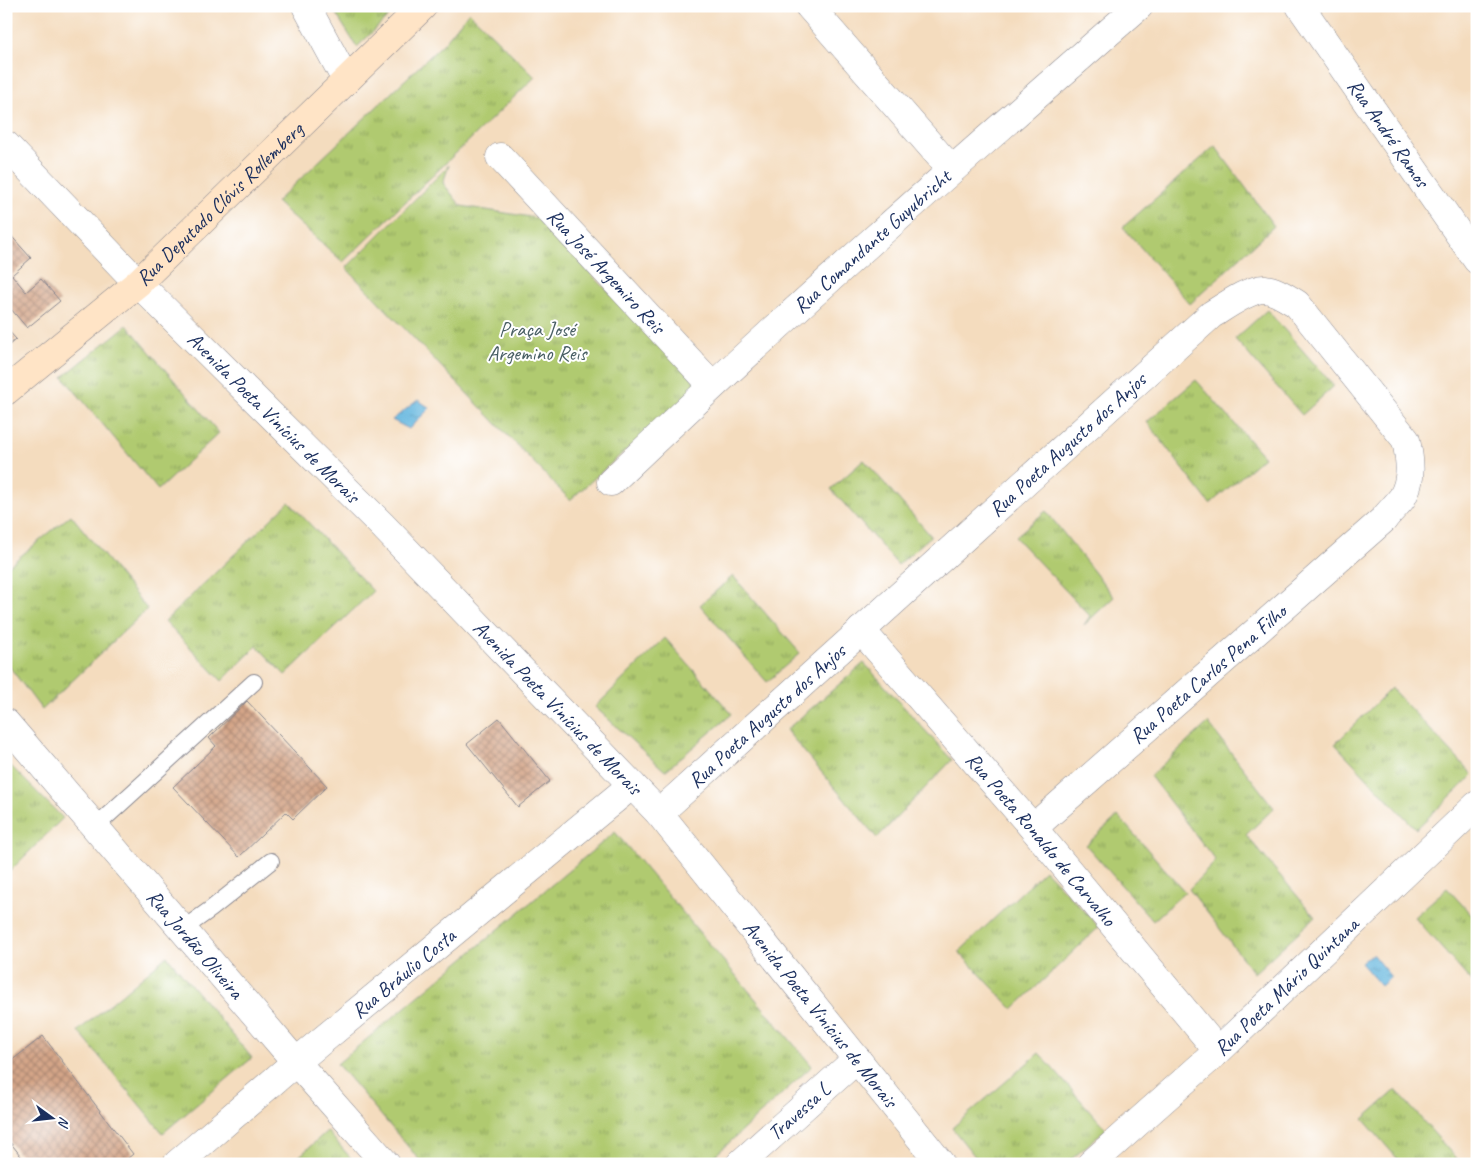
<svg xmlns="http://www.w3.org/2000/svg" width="1483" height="1170" viewBox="0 0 1483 1170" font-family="Caveat,sans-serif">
<defs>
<pattern id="grass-tufts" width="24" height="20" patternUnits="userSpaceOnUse" patternTransform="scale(1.25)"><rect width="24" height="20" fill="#b0ca70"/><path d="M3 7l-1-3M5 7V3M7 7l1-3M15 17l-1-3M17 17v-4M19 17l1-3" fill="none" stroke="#8ea45f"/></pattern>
<pattern id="water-ripples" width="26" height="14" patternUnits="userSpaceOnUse" patternTransform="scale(1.25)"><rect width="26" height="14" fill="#63b6de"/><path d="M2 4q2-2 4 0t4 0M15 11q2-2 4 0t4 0" fill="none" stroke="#5194b7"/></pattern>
<pattern id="building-cross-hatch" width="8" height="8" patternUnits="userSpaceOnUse" patternTransform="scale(1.25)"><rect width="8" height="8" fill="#d4a588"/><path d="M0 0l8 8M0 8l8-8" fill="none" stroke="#ab8772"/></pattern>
</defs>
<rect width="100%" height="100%" fill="#fff"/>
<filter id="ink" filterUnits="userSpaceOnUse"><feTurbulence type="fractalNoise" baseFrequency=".02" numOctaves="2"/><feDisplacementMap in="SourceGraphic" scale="10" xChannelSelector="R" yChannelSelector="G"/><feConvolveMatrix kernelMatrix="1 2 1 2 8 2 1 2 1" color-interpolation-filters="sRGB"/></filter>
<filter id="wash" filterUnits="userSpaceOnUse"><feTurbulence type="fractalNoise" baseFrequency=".0096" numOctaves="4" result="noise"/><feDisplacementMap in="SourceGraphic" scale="20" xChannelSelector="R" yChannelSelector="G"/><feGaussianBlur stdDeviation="1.12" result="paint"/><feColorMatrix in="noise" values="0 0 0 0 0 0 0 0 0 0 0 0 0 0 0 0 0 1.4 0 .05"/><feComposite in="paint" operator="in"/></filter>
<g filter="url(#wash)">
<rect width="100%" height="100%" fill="#f4dcbe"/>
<path fill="url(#grass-tufts)" stroke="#667c67" d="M 331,6 L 399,6 L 357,47 Z
M 469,12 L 535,77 L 343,262 L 276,202 L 444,43 Z
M 1215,146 L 1274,226 L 1190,304 L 1123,227 Z
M 449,165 L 443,183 L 461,206 L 537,218 L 699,385 L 570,500 L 346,268 Z
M 1267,310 L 1334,386 L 1302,415 L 1235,339 Z
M 127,325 L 219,433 L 158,490 L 63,377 Z
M 1196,380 L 1264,457 L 1210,504 L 1147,422 Z
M 864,460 L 931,536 L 898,565 L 831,489 Z
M 289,502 L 373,591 L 285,675 L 257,646 L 222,681 L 165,621 Z
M 1046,511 L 1114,597 L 1084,625 L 1090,616 L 1015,537 Z
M 71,515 L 147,609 L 42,710 L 6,662 L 6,568 Z
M 733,576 L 800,653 L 767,682 L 700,605 Z
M 665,638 L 732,714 L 665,771 L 595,707 Z
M 864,663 L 952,760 L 877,838 L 786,730 Z
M 1391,688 L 1473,775 L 1416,829 L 1335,744 Z
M 1208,723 L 1274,808 L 1246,835 L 1315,917 L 1254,973 L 1189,889 L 1216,861 L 1150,776 Z
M 8,763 L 63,818 L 6,875 L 6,765 Z
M 1118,816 L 1185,892 L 1153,921 L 1086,845 Z
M 615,832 L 812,1066 L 706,1164 L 423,1164 L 337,1064 Z
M 1045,870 L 1099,927 L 1013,1009 L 959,952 Z
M 1447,888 L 1477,921 L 1477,988 L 1414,917 Z
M 167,956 L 252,1058 L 163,1133 L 78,1031 Z
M 1039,1053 L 1106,1129 L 1066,1164 L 981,1164 L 952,1128 Z
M 1396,1090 L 1461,1164 L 1402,1164 L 1363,1119 Z
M 327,1131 L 356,1164 L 291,1164 Z"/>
<path fill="url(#water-ripples)" stroke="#3f729e" d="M 418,400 L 430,408 L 409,429 L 392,420 Z
M 1372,954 L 1391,977 L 1381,986 L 1361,963 Z"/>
<g id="blocks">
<path fill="url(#building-cross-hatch)" d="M 6,230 L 31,258 L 12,275 L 26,292 L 41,279 L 60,301 L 27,328 L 11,309 L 6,313 Z
M 6,328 L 16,339 L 6,348 Z
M 247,701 L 327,786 L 293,819 L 286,812 L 239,857 L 173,787 L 216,746 L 209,738 Z
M 499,718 L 550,781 L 518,807 L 467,744 Z
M 43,1036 L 133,1154 L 121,1164 L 27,1164 L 6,1137 L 6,1065 Z"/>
</g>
</g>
<g filter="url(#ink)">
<use href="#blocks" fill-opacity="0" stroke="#88868e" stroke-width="1"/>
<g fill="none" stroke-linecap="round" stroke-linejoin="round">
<g stroke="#88868e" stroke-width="18">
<path id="lane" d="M 95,827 L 254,682
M 183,929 L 211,909 L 271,861"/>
</g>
<g stroke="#88868e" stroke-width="29">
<g id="street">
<path d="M 306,6 L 346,80"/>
<path d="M 809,6 L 951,169"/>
<path id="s1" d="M 1300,6 L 1477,260"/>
<path id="s2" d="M 6,145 L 138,283 L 382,525 L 659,813 L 941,1164"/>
<path id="s3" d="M 500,157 L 712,385"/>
<path id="s4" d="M 611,482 C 782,318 960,162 1139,6"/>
<path id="s5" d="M 861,630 L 1033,828 L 1218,1051"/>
<path id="s6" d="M 6,723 L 296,1062 L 386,1164"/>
<path id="s7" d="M 659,813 L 1211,315 C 1224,307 1250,288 1265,289 C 1276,290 1287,298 1297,304 L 1406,440 C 1410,460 1413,479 1402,498 C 1397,505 1389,512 1384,519 L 1033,828"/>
<path id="s8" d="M 177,1164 L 296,1062 L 632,785"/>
<path id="s9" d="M 740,1164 L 857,1059"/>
<path id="s10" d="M 1091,1164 L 1218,1051 L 1477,805"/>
</g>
</g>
<g stroke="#88868e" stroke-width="29">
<g id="secondary">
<path id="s11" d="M 6,391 L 138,283 L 423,6"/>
</g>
</g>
<use href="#lane" stroke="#fff" stroke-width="16"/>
<use href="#street" stroke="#fff" stroke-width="28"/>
<use href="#secondary" stroke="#ffe4c6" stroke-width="28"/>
</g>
</g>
<g text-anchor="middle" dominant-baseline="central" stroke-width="4" stroke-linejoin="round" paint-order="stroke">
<g font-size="21" fill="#1b2f5e" stroke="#fff">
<text stroke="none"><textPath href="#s1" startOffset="155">Rua André Ramos</textPath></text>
<text stroke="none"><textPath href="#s11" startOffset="284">Rua Deputado Clóvis Rollemberg</textPath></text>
<text stroke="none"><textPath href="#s4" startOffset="355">Rua Comandante Guyubricht</textPath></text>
<text stroke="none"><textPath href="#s3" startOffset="156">Rua José Argemiro Reis</textPath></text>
<text stroke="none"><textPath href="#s2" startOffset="382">Avenida Poeta Vinícius de Morais</textPath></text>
<text stroke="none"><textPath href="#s7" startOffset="550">Rua Poeta Augusto dos Anjos</textPath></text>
<text transform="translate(1208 674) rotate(-41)">Rua Poeta Carlos Pena Filho</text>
<text stroke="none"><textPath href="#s2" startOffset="788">Avenida Poeta Vinícius de Morais</textPath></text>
<text stroke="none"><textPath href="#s7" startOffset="145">Rua Poeta Augusto dos Anjos</textPath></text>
<text stroke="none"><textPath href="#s5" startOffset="276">Rua Poeta Ronaldo de Carvalho</textPath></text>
<text stroke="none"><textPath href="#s6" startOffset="291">Rua Jordão Oliveira</textPath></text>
<text stroke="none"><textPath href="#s8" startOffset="296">Rua Bráulio Costa</textPath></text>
<text stroke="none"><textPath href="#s10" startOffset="264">Rua Poeta Mário Quintana</textPath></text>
<text stroke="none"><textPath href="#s2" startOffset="1192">Avenida Poeta Vinícius de Morais</textPath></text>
<text stroke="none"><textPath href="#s9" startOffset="79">Travessa L</textPath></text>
</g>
<g font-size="21" fill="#485e63" stroke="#fff">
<text x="537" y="329">Praça José<tspan x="537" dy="24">Argemino Reis</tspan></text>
</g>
</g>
<rect width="1483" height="1170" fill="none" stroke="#fff" stroke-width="25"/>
<g transform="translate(52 1118) rotate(105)" stroke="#ffffff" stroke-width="4" paint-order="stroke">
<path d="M0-4L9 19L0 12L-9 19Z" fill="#1b2f5e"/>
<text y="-8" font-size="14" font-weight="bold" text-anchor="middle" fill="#1b2f5e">N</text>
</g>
</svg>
